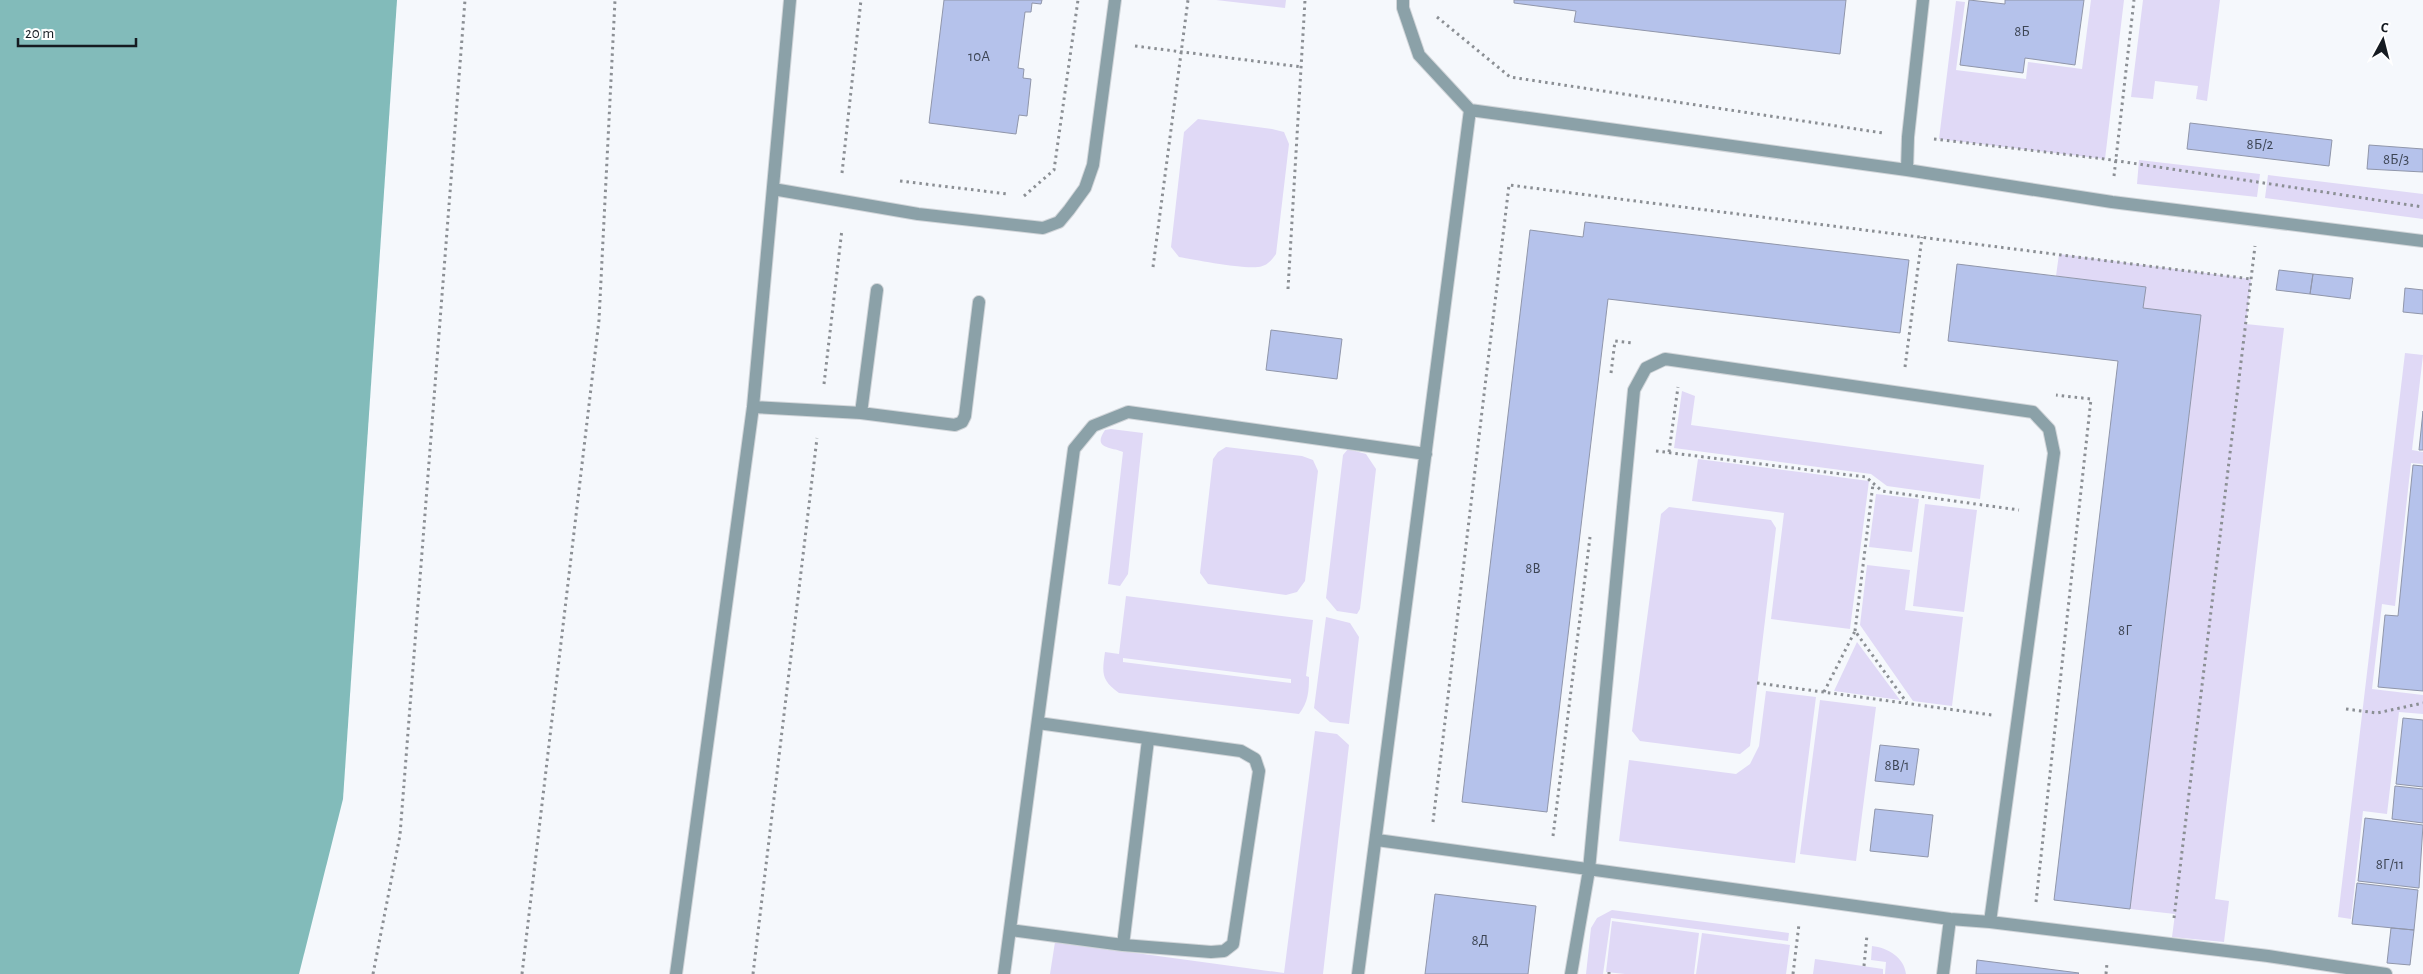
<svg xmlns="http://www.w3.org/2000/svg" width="2423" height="974" viewBox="0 0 2423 974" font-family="'Alegreya Sans',sans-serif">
<rect width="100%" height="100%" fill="#f5f8fc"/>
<path fill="#e0d9f6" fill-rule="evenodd" d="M 1216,0 L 1286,0 L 1285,8 Z
M 2091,0 L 2124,0 L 2105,159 L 1939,139 L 1956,1 L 1965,2 L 1956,70 L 2026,79 L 2028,62 L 2082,69 Z
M 2143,0 L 2220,0 L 2207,101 L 2196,99 L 2198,86 L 2155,81 L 2153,99 L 2131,97 Z
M 1198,119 L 1272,129 L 1284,132 L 1289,144 L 1276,254 C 1271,261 1267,266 1258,267 C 1242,269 1196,260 1179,257 L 1171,247 L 1184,132 Z
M 2139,160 L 2260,174 L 2257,197 L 2137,184 Z
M 2268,175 L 2423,194 L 2423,219 L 2265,198 Z
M 2059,254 L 2251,279 L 2246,324 L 2284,328 L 2215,899 L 2229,901 L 2224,942 L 2172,937 L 2175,914 L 2130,909 L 2201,315 L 2143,308 L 2145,287 L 2056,276 Z
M 2405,353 L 2423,355 L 2412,450 L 2423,452 L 2423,464 L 2411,463 L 2395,606 L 2382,604 L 2372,689 L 2423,695 L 2423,714 L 2399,712 L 2387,814 L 2363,811 L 2351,919 L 2338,917 Z
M 1682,391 L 1695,396 L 1691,425 L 1984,465 L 1980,499 L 1887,486 L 1871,474 L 1674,448 Z
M 1111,429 L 1143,433 L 1128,574 L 1120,586 L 1108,584 L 1123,452 C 1111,447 1092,449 1105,430 Z
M 1226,447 L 1302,456 L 1313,460 L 1318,471 L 1305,581 L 1297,592 L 1286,595 L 1208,584 L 1200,573 L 1213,459 L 1218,452 Z
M 1348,449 L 1366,454 L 1376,469 L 1360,609 L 1357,614 L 1337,611 L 1326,598 L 1343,455 Z
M 1698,459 L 1869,481 L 1850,629 L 1771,619 L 1784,513 L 1692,501 Z
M 1876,494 L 1919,499 L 1912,552 L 1869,547 Z
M 1925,504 L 1977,510 L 1964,612 L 1913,606 Z
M 1669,507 L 1771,520 L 1776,528 L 1750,746 L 1740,754 L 1640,741 L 1632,731 L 1661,514 Z
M 1867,565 L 1910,570 L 1905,610 L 1963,617 L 1952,706 L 1913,701 L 1860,625 Z
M 1126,596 L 1313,620 L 1306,676 L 1309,677 C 1309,691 1308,703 1299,714 L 1119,693 C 1101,680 1102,673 1105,652 L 1119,654 ZM 1123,658 L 1291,679 L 1291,683 L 1123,662 Z
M 1326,617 L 1350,623 L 1359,637 L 1349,724 L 1330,722 L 1314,708 Z
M 1857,642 L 1900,700 L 1834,691 Z
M 1766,691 L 1816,697 L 1795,863 L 1619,841 L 1629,760 L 1736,774 L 1750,764 L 1759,746 Z
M 1820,700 L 1876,707 L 1856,861 L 1800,854 Z
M 1315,731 L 1337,734 L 1349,745 L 1323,974 L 1050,974 L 1055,942 L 1284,973 Z
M 1612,910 L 1789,933 L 1788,941 L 1611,918 L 1603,974 L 1586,974 L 1591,928 L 1597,918 Z
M 1612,921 L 1699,933 L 1694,974 L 1625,974 L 1606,972 Z
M 1702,933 L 1790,945 L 1786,974 L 1696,974 Z
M 1872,946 C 1888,948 1904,957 1906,974 L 1885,974 L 1886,962 L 1871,960 Z
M 1815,959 L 1883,969 L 1883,974 L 1813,974 Z"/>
<path fill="#82bbba" d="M 0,0 L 397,0 L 343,799 L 299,974 L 0,974 Z"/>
<path fill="#b5c2eb" stroke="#9096aa" d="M 944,0 L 1042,0 L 1041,4 L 1032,3 L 1031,12 L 1025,12 L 1018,68 L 1024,69 L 1023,78 L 1031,79 L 1027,116 L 1019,115 L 1016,134 L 929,123 Z
M 1514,0 L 1846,0 L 1840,54 L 1574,22 L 1576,11 L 1514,3 Z
M 1969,0 L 2005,4 L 2005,0 L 2084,0 L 2075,65 L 2025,58 L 2023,73 L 1960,65 Z
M 2190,123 L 2332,140 L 2329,166 L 2187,149 Z
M 2369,145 L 2423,149 L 2423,172 L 2367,169 Z
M 1585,222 L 1909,260 L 1900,333 L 1608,299 L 1547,812 L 1462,802 L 1530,230 L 1583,237 Z
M 1957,264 L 2146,287 L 2143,308 L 2201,315 L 2130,909 L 2054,900 L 2118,361 L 1948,341 Z
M 2279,270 L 2313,274 L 2310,294 L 2276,290 Z
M 2313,274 L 2353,278 L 2350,299 L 2310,294 Z
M 2405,288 L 2423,290 L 2423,314 L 2403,312 Z
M 1271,330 L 1342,339 L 1337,379 L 1266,370 Z
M 2423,411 L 2423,450 L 2419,450 Z
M 2413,465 L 2423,466 L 2423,691 L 2378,687 L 2385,615 L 2398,616 Z
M 2403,718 L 2423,720 L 2423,787 L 2396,784 Z
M 1880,745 L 1919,749 L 1914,785 L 1875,781 Z
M 2395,786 L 2423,789 L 2423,823 L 2392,819 Z
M 1875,809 L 1933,815 L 1928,857 L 1870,851 Z
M 2365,818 L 2423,825 L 2419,888 L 2358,881 Z
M 2357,883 L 2418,890 L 2414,930 L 2352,924 Z
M 1435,894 L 1536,906 L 1528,974 L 1425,974 Z
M 2391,928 L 2414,930 L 2410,965 L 2387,963 Z
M 1977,960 L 2079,973 L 2078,974 L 1976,974 Z"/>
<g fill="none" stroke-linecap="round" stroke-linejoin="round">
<g stroke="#d1d5d9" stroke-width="14">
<path id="minor" d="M 1470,110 L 1907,170 L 2112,202 L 2423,241
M 1907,170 L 1908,137 L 1923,0
M 773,189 L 918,214 L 1043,228 L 1059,222 L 1069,210 L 1085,188 L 1093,165 L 1115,0
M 753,407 L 861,413 L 955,425 L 962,422 L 965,416 L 979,302
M 861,413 L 877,290
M 1377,840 L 1950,919 L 1990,922 L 2268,956 L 2386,974
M 1010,930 L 1123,945 L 1211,952 L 1224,951 L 1233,944 L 1259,771 L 1255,759 L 1241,751 L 1038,723
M 1123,945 L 1148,740
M 676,974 L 753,407 L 790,0
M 1004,974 L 1074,449 L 1093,426 L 1128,412 L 1426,454
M 1358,974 L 1470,110 L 1419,55 L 1403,8 L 1403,0
M 1571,974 L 1589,870 L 1634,390 L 1646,368 L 1665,359 L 2033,412 L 2049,429 L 2054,453 L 1990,922
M 1943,974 L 1950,919"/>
</g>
<path stroke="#8b8f94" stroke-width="3" stroke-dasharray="2.5 4" stroke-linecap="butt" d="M 1437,17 L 1510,77 L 1883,133
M 1135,46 L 1302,67
M 1934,139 L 2105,159 L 2423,207
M 842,173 L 861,0
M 2114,176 L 2134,0
M 900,181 L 1008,194
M 1024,196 L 1054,170 L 1078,0
M 1153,267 L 1188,0
M 1288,289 L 1305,0
M 1905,367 L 1922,237
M 1611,373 L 1615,341 L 1634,343
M 824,384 L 842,229
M 1656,451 L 1866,477 L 1882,491 L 2019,510
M 1669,452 L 1678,387
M 1855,631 L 1873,484
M 1757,683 L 1992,715
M 1824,692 L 1855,631 L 1907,703
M 2346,709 L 2377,713 L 2423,703
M 1433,822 L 1509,185 L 2251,279
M 1553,836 L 1590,537
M 2036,902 L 2091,399 L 2056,395
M 2174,918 L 2255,246
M 1864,966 L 1867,935
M 373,974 L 400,835 L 465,0
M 522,974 L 599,320 L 615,0
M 753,974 L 817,438
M 1609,974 L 1609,972
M 1793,974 L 1799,924
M 2106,974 L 2107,963"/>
<use href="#minor" stroke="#8ba1a8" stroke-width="12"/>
</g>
<g text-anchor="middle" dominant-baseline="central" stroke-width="4" stroke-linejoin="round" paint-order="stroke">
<g font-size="15" fill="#3d4554">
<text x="2022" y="31">8Б</text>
<text x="979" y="56">10А</text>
<text x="2260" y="144">8Б/2</text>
<text x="2396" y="159">8Б/3</text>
<text x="1533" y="568">8В</text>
<text x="2125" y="630">8Г</text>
<text x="1897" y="765">8В/1</text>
<text x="2390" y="864">8Г/11</text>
<text x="1480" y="940">8Д</text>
</g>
</g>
<g transform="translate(2383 40) rotate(7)" stroke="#ffffff" stroke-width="4" paint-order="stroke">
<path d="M0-4L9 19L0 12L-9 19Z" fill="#151b21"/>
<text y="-8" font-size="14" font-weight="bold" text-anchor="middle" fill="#151b21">С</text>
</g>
<path d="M18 38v8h118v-8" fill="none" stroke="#151b21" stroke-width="2.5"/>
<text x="25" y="38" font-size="15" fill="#151b21" stroke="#ffffff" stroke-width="4" paint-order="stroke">20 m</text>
</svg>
